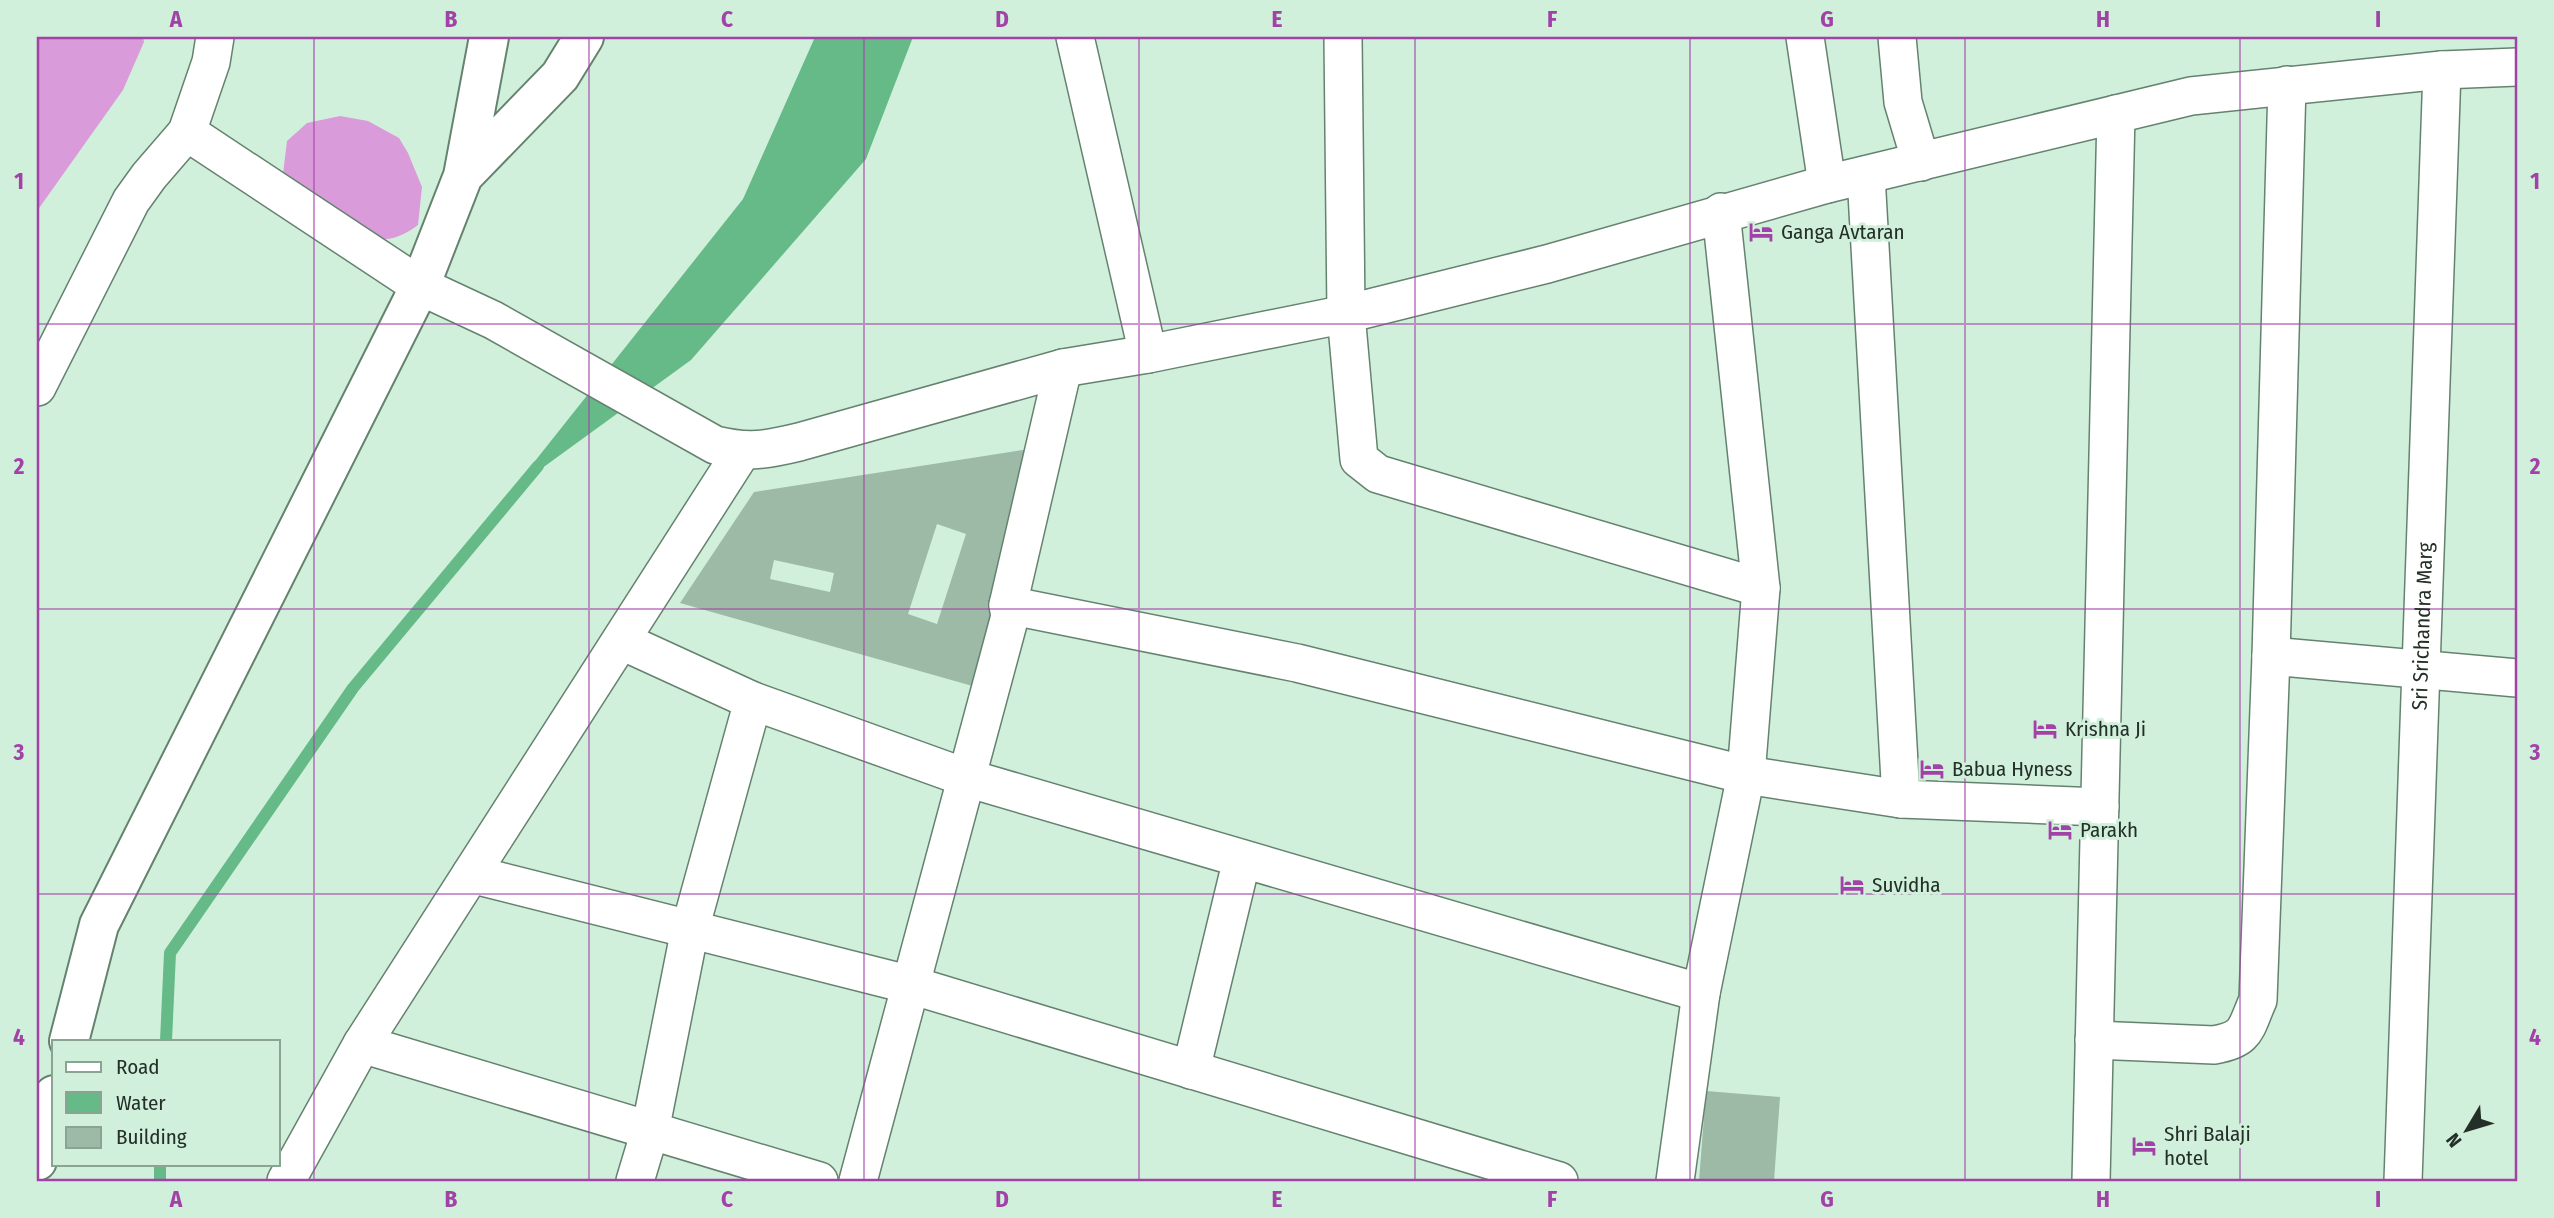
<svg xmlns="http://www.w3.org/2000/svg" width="2554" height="1218" viewBox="0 0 2554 1218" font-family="'Fira Sans Condensed',sans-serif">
<rect width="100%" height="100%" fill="#d1f0db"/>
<path fill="#d99bda" d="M 37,37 L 143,37 L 144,42 L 123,90 L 37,211 Z
M 340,116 L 368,121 L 399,138 L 408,153 L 422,187 L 418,225 C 409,232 395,240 383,239 C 353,235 308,193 283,174 L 287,141 L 307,123 Z"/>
<path fill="#66ba88" d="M 815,37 L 913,37 L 866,159 L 691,360 L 512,490 L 743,199 Z"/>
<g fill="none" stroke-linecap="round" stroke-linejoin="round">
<path stroke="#66ba88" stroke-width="12" d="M 166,1041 L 170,953 L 353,688 L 538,466
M 160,1181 L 160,1164"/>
</g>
<path fill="#9cbaa6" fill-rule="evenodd" d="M 1036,448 L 976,687 L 680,603 L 754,492 ZM 937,524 L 966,534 L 937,624 L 908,614 ZM 774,560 L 834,573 L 830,592 L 770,579 Z
M 1706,1091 L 1780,1097 L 1774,1181 L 1699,1181 Z"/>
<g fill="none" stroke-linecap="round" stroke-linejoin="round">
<g stroke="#65826f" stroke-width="40">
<g id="minor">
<path d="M 215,37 L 211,62 L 187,132 L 420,286 L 493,320 L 715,445 C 749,453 766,450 799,442 L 1063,368 L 1148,354 L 1346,314 L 1547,264 L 1827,184 L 2191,96 L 2442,70 L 2517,67"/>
<path d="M 1075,37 L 1148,354"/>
<path d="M 1343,37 L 1346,314 L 1359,459 L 1378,474 L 1761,588"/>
<path d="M 1805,37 L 1827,184"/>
<path d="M 1897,37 L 1903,102 L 1921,162"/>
<path d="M 1866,175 L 1901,799"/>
<path d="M 37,387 L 131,201 L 149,176 L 187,132"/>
<path d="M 742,451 L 362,1044 L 819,1181"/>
<path d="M 1008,605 L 1297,663 L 1746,775 L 1901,799 L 2100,807"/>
<path d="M 622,641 L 753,701 L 967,778 L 1701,993"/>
<path d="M 2271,656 L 2517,678"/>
<path d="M 471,874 L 911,985 L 1559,1181"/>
<path d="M 2094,1040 L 2214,1045 C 2248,1039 2245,1029 2258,1000 L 2271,656 L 2287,85"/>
<path d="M 1191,1070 L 1242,859"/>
<path d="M 286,1181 L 362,1044"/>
<path d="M 635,1181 L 650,1131 L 690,929 L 753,701"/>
<path d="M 858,1181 L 1010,616 L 1008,605 L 1063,368"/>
<path d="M 1675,1181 L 1701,993 L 1746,775 L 1761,588 L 1721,212"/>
<path d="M 2091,1181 L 2116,114"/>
<path id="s1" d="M 2403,1181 L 2442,70"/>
</g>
</g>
<g stroke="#65826f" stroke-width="42">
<path id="secondary" d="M 463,176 L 560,76 L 584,37
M 69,1041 L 99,925 L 420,286 L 463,176 L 489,37
M 37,1161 L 54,1095"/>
</g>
<use href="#minor" stroke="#fff" stroke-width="37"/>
<use href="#secondary" stroke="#fff" stroke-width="38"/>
</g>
<path fill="none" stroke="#a241a8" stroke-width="2" stroke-opacity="0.55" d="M 314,37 L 314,1181M 589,37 L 589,1181M 864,37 L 864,1181M 1139,37 L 1139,1181M 1415,37 L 1415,1181M 1690,37 L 1690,1181M 1965,37 L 1965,1181M 2240,37 L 2240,1181M 37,324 L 2517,324M 37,609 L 2517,609M 37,894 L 2517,894"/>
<defs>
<g id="hotel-bare" transform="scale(1.89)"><path d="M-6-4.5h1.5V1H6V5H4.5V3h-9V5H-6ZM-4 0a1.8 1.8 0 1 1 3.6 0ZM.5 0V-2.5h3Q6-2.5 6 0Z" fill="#a241a8" stroke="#d1f0db" stroke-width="2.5" paint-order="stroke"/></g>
</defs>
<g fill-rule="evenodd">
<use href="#hotel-bare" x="1761" y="232"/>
<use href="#hotel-bare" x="2045" y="729"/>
<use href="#hotel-bare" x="1932" y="769"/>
<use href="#hotel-bare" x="2060" y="830"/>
<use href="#hotel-bare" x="1852" y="885"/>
<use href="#hotel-bare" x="2144" y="1146"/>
</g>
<g text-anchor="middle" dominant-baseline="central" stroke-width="6" stroke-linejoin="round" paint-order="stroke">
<g font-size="21" fill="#232f27" stroke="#d1f0db" text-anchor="start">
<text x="1781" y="232">Ganga Avtaran</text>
<text x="2065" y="729">Krishna Ji</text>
<text x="1952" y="769">Babua Hyness</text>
<text x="2080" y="830">Parakh</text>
<text x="1872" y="885">Suvidha</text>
<text x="2164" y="1134">Shri Balaji<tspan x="2164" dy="24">hotel</tspan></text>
</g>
<g font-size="21" fill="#232f27" stroke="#d1f0db">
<text stroke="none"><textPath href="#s1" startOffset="555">Sri Srichandra Marg</textPath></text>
</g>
</g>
<rect width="2554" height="1218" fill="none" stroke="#d1f0db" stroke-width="77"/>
<rect x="52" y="1040" width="228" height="126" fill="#d1f0db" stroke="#8ba393" stroke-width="2"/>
<rect x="66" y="1062" width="35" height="10" fill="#ffffff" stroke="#8ba393" stroke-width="2"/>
<text x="116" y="1074" font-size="21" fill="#232f27">Road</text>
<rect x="66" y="1092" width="35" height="21" fill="#66ba88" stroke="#8ba393" stroke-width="2"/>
<text x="116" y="1110" font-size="21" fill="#232f27">Water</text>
<rect x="66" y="1127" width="35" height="21" fill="#9cbaa6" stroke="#8ba393" stroke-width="2"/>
<text x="116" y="1144" font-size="21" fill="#232f27">Building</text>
<g transform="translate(2467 1130) rotate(232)" stroke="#d1f0db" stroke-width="5" paint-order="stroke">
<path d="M0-5L12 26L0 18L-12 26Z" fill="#232f27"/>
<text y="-10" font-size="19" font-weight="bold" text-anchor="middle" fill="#232f27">N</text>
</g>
<rect x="38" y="38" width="2478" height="1142" fill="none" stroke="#a241a8" stroke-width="2.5"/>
<g font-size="23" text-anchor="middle" font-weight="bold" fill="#a241a8">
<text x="176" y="27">A</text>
<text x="451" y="27">B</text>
<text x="727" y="27">C</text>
<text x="1002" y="27">D</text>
<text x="1277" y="27">E</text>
<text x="1552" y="27">F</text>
<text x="1827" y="27">G</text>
<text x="2103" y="27">H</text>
<text x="2378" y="27">I</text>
<text x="19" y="189">1</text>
<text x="2535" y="189">1</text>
<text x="19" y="474">2</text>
<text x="2535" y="474">2</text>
<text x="19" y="760">3</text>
<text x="2535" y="760">3</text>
<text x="19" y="1045">4</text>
<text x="2535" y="1045">4</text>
<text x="176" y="1207">A</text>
<text x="451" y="1207">B</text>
<text x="727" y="1207">C</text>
<text x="1002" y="1207">D</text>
<text x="1277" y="1207">E</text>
<text x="1552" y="1207">F</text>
<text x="1827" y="1207">G</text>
<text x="2103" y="1207">H</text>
<text x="2378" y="1207">I</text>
</g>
</svg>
